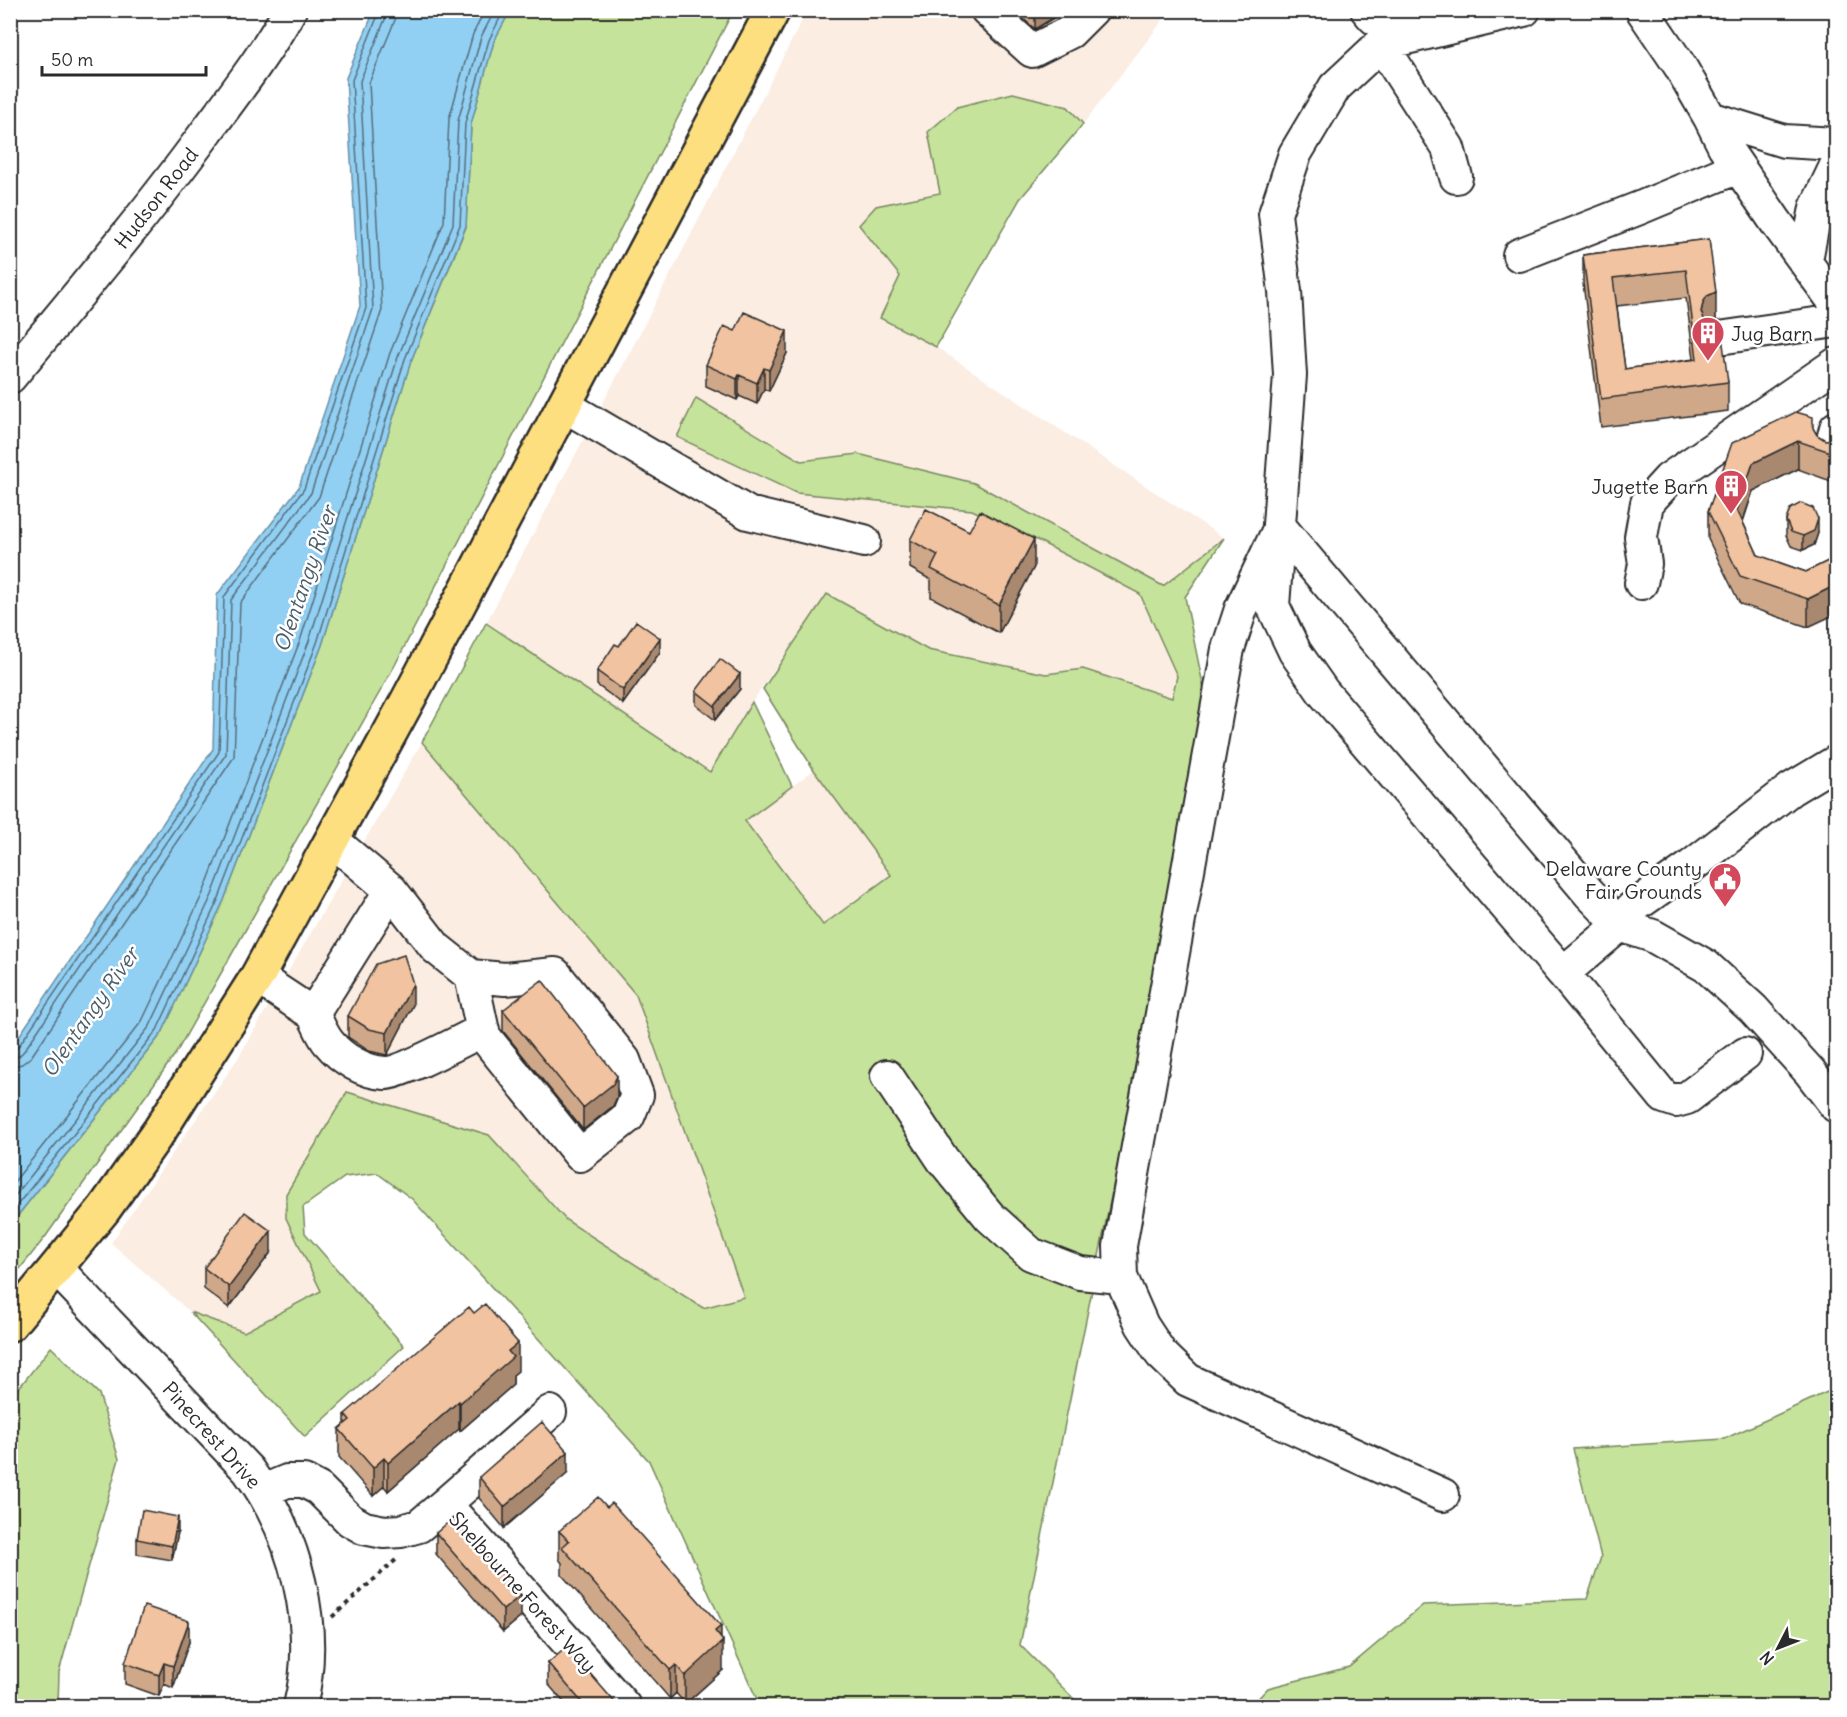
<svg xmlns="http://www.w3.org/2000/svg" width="1847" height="1717" viewBox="0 0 1847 1717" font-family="Delius,sans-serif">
<rect width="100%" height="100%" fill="#fff"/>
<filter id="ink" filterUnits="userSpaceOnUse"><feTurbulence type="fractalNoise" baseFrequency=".0167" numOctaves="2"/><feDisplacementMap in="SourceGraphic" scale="12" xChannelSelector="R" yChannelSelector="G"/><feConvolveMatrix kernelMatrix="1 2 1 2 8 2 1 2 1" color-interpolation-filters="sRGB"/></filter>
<g filter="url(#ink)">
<path fill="#fbede2" d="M 807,11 L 1170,11 L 1083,124 L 1068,107 L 928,132 L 940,193 L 877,206 L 860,225 L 900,276 L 880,318 L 936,347 L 1224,538 L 1163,587 L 974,483 L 858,454 L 801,461 L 696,398 L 796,493 L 972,510 L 1033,538 L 1140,594 L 1177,676 L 1172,699 L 1083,669 L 1046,674 L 928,650 L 827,594 L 752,702 L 711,772 L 486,623 L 630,352 Z
M 422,742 L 636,995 L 744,1297 L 703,1308 L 566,1220 L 489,1135 L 347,1092 L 286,1218 L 321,1291 L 244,1332 L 190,1312 L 111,1243 L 238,1058 Z
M 814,770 L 891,875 L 823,925 L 745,821 Z"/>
<path fill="#c5e39a" stroke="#788762" stroke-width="1.5" d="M 510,11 L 733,11 L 395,665 L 176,1053 L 46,1236 L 11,1280 L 11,1224 L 162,1033 L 224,900 L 322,645 L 411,361 L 466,227 L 471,124 L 494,41 Z
M 1013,93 L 1068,107 L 1083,124 L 1020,199 L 936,347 L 880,318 L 900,276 L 859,225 L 876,206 L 940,193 L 928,132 L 957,107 Z
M 696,398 L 801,461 L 858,454 L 974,483 L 1163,586 L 1224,538 L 1185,597 L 1209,714 L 1020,1645 L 1081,1706 L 760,1706 L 649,1461 L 412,1199 L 377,1173 L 345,1177 L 303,1207 L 305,1233 L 404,1346 L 305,1437 L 190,1312 L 244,1332 L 321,1291 L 286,1218 L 286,1194 L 347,1092 L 489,1135 L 566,1220 L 703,1308 L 744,1297 L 636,995 L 422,742 L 486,623 L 710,772 L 752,702 L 792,786 L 745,821 L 823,925 L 891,875 L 814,770 L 763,689 L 827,594 L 928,650 L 1046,674 L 1083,669 L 1172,698 L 1177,676 L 1140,594 L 1033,538 L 972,510 L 796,493 L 677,437 Z
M 51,1347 L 99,1394 L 119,1459 L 59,1672 L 58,1706 L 11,1706 L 11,1398 Z
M 1836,1388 L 1836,1706 L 1251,1706 L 1268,1688 L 1349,1667 L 1423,1605 L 1587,1599 L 1601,1557 L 1573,1449 L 1724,1439 Z"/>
<path fill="#92d0f3" stroke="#698ea3" stroke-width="1.5" d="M 374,11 L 510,11 L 494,41 L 471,124 L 466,226 L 411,361 L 322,645 L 224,900 L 162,1033 L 11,1224 L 11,1048 L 213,749 L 217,595 L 299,487 L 360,306 L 346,78 Z"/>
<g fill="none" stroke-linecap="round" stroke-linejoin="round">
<path stroke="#546d7b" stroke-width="1.5" d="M 10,1050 L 18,1047 L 219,752 L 224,597 L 304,489 L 366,308 L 352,80 L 380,10
M 10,1058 L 19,1056 L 24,1051 L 226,754 L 231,600 L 311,493 L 373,309 L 360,81 L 386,17 L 387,10
M 10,1067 L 22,1064 L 31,1057 L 234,757 L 240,603 L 319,497 L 382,310 L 369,83 L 395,20 L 396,10
M 10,1187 L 142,1021 L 204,891 L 301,638 L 390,353 L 444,222 L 449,119 L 473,34 L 485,10
M 10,1202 L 150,1026 L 212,895 L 309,641 L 398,357 L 453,224 L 458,121 L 481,37 L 495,10
M 10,1214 L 157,1030 L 219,898 L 317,643 L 405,359 L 460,225 L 465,123 L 489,40 L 504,10"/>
<g stroke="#2b2b2b" stroke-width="36">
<path id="minor" d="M 987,10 L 1032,51 L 1070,32 L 1092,10
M 1367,10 L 1374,18 L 1418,35
M 1524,10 L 1381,44 L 1335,87 L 1295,154 L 1275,214 L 1285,291 L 1290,375 L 1273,606 L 1295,652 L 1323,692 L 1563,973 L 1664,1097 L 1676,1101 L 1687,1098 L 1745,1054
M 1642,10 L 1680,66 L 1710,118 L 1724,146 L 1776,222 L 1836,304
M 1381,44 L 1448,148 L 1456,177
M 1710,118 L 1784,141 L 1836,144
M 1519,255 L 1642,207 L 1738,167
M 1806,260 L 1816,208 L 1836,166
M 1719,338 L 1836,321
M 10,377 C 77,296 145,216 207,131 C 236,92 266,53 290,10
M 565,406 L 748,513 L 864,541
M 1830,451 L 1836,428
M 1641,583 L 1645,564 L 1641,537 L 1647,503 L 1669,479 L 1836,364
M 391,890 L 436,948 L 471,976 L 505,979 L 555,974 L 624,1060 L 637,1095 L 628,1117 L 580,1155 L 484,1036 L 471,976
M 1563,973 L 1620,925 L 1632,908 L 1689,868 L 1791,789 L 1836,762
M 257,977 L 313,1014 L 391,890 L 332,840
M 313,1014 C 318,1023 322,1035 329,1043 C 342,1059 364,1072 385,1073 C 400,1074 466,1038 483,1030
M 887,1076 L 943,1160 L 990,1217 L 1031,1254 L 1080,1273 L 1121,1277
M 57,1269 L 248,1470 C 296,1535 320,1627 300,1706
M 263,1491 L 287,1481 L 304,1481 L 319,1489 L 350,1520 L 364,1528 L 384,1532 L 401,1531 L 419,1526 L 445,1504 L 624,1706
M 1443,1495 L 1188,1380 L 1161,1354 L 1142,1325 L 1121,1277 L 1120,1246 L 1228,649 L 1241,609 L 1280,527 L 1589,893 L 1620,925 L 1653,936 L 1706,966 L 1753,1009 L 1810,1072 L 1836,1106
M 445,1504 L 550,1412"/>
</g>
<g stroke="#2b2b2b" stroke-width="38">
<path id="highway" d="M 10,1324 L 104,1209 L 160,1130 L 257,977 L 409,698 L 773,10"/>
</g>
<path stroke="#2b2b2b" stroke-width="4" stroke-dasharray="4.5 4.5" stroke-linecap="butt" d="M 332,1617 L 398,1558"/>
<use href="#minor" stroke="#fff" stroke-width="32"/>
<use href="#highway" stroke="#fedf80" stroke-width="33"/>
</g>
<path fill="#cfa88a" stroke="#2b2b2b" stroke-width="1.5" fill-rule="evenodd" d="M 1013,10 L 1053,10 L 1053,18 L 1035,29 Z
M 1709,239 L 1716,320 L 1709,324 L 1728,382 L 1728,411 L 1601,427 L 1583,283 L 1583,255 ZM 1686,298 L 1694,359 L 1625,369 L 1617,306 Z
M 787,353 L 769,391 L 764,389 L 757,404 L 739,396 L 737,400 L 706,386 L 706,365 Z
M 1813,428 L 1817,435 L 1825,440 L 1836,439 L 1836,483 L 1798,469 L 1753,491 L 1743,522 L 1758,555 L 1806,572 L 1836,557 L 1808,627 L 1740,604 L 1708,539 L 1708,511 Z
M 1786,520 L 1818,533 L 1814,545 L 1803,550 L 1791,546 L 1786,535 Z
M 910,540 L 1034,567 L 999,633 L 931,597 L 931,580 L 910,568 Z
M 619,646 L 660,652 L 623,704 L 597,685 L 597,671 Z
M 740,689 L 715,720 L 696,705 L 696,691 Z
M 413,1005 L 387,1055 L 369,1051 L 348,1037 L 348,1016 Z
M 503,1010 L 617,1097 L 613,1106 L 583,1130 L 503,1031 Z
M 271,1252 L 229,1308 L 204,1289 L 204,1268 Z
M 518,1371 L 513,1375 L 513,1385 L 460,1431 L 459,1429 L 388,1491 L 384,1486 L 373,1496 L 339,1457 L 339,1429 L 345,1424 L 345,1414 Z
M 568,1473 L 504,1528 L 479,1498 L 479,1477 Z
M 559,1531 L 723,1670 L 685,1704 L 676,1693 L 670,1699 L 562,1575 L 562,1563 L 559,1559 Z
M 178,1532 L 172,1560 L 137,1554 L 137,1539 Z
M 436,1533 L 521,1617 L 503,1632 L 436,1554 Z
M 189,1642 L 173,1688 L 164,1684 L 159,1696 L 125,1684 L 125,1663 Z
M 548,1663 L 619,1707 L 568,1707 L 548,1684 Z"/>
<path fill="#a98870" stroke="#2b2b2b" stroke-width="1.5" d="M 1035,10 L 1053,10 L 1053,18 L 1035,29 Z
M 1716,292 L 1716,320 L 1707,324 L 1703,331 L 1701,312 L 1703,303 L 1707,296 Z
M 787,331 L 787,353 L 769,391 L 769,370 Z
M 764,368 L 764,389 L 757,404 L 757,383 Z
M 739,375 L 739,396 L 737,400 L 737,379 Z
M 1798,441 L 1798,469 L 1753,491 L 1737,538 L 1737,510 L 1753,463 Z
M 1818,519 L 1818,533 L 1814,545 L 1803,550 L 1803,536 Z
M 1034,539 L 1034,567 L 999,633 L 999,605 Z
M 1836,585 L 1836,614 L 1808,627 L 1808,599 Z
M 660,638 L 660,652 L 623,704 L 623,690 Z
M 740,674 L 740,689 L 715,720 L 715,706 Z
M 413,984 L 413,1005 L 387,1055 L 387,1033 Z
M 617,1076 L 617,1097 L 613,1106 L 583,1130 L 583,1108 Z
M 271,1231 L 271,1252 L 229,1308 L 229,1287 Z
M 518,1343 L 518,1371 L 513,1375 L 513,1385 L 460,1431 L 460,1403 L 508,1351 Z
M 459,1401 L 459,1429 L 388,1491 L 388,1463 Z
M 568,1452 L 568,1473 L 504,1528 L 504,1507 Z
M 384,1458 L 384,1486 L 373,1496 L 373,1468 Z
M 178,1517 L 178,1532 L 172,1560 L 172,1546 Z
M 521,1595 L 521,1617 L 503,1632 L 503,1610 Z
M 189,1621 L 189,1642 L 173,1688 L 173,1666 Z
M 721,1626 L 721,1644 L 723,1641 L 723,1670 L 685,1704 L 685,1676 L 715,1631 Z
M 164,1663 L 164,1684 L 159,1696 L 159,1675 Z
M 676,1665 L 676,1693 L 670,1699 L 670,1670 Z"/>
<path fill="#f1c3a0" stroke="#2b2b2b" stroke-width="1.5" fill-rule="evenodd" d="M 1709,239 L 1716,292 L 1707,296 L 1703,303 L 1701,312 L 1705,321 L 1712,326 L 1721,328 L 1728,382 L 1601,399 L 1583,255 ZM 1686,270 L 1697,359 L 1625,369 L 1613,278 Z
M 744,312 L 787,331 L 769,370 L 764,368 L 757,383 L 739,375 L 737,379 L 706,365 L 724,326 L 735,331 Z
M 1796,412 L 1813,417 L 1813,428 L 1817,435 L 1825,440 L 1836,439 L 1836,454 L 1798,441 L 1753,463 L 1737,510 L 1758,555 L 1806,572 L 1836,557 L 1836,585 L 1808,599 L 1740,576 L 1708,511 L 1732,443 Z
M 1801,503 L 1813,508 L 1818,519 L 1814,531 L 1803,536 L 1791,532 L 1786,520 L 1790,509 Z
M 926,509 L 969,531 L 980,511 L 1034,539 L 999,605 L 931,569 L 938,555 L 910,540 Z
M 636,621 L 660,638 L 623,690 L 597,671 L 615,644 L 619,646 Z
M 720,659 L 740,674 L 715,706 L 696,691 Z
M 404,955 L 413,984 L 387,1033 L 369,1029 L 348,1016 L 376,964 Z
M 542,980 L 617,1076 L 613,1084 L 583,1108 L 503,1010 Z
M 245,1212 L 271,1231 L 229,1287 L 204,1268 Z
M 485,1304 L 518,1343 L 508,1351 L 513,1357 L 460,1403 L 459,1401 L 388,1463 L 384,1458 L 373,1468 L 339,1429 L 350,1420 L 345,1414 L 469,1307 L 474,1313 Z
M 542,1422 L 568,1452 L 504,1507 L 479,1477 Z
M 598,1497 L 607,1507 L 612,1503 L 721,1626 L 715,1631 L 723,1641 L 685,1676 L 676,1665 L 670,1670 L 562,1547 L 569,1541 L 559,1531 Z
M 142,1510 L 178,1517 L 172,1546 L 137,1539 Z
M 453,1518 L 521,1595 L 503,1610 L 436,1533 Z
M 144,1606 L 189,1621 L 173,1666 L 164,1663 L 159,1675 L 125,1663 Z
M 567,1647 L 619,1707 L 586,1707 L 548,1663 Z
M 370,1700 L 392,1707 L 368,1707 Z"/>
</g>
<defs>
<g id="building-pin" transform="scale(1.725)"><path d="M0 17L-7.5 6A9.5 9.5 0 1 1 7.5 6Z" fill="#d1495b" stroke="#fff"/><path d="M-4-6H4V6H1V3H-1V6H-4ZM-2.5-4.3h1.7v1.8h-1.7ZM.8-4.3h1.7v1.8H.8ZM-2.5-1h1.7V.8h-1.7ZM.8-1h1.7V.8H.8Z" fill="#fff"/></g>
<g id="civic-pin" transform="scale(1.725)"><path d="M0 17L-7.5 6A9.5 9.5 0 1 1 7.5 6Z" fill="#d1495b" stroke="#fff"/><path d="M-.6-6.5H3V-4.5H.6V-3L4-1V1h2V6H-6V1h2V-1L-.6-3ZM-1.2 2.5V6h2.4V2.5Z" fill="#fff"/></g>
</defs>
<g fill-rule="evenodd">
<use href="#building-pin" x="1708" y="333"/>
<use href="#building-pin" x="1731" y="486"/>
<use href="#civic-pin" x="1725" y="879"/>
</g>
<g text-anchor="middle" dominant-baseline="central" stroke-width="5" stroke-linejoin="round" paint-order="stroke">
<g font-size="20" fill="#2b2b2b" stroke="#fff">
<text transform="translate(156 198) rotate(-52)">Hudson Road</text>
<text transform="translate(212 1435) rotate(48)">Pinecrest Drive</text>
<text transform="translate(523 1592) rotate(48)">Shelbourne Forest Way</text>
</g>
<g font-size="20" fill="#2b2b2b" stroke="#fff" text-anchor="end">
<text x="1731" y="333" text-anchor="start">Jug Barn</text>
<text x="1708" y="486">Jugette Barn</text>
<text x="1702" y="868">Delaware County<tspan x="1702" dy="23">Fair Grounds</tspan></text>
</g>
<g font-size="21" font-style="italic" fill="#4a5d67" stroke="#fff">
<text transform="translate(305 579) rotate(-71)">Olentangy River</text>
<text transform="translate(90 1012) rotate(-55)">Olentangy River</text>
</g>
</g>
<rect width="1847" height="1717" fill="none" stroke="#fff" stroke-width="36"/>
<rect x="18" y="18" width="1811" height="1681" fill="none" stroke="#2b2b2b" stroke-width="2" filter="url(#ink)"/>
<g transform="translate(1778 1648) rotate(228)" stroke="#ffffff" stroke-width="4.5" paint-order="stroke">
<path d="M0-4.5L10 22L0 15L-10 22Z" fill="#2b2b2b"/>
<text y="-9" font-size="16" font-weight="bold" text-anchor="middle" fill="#2b2b2b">N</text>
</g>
<path d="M42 66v9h164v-9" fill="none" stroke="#2b2b2b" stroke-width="3"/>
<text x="51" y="66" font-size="18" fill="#2b2b2b" stroke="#ffffff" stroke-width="4.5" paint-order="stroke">50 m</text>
</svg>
